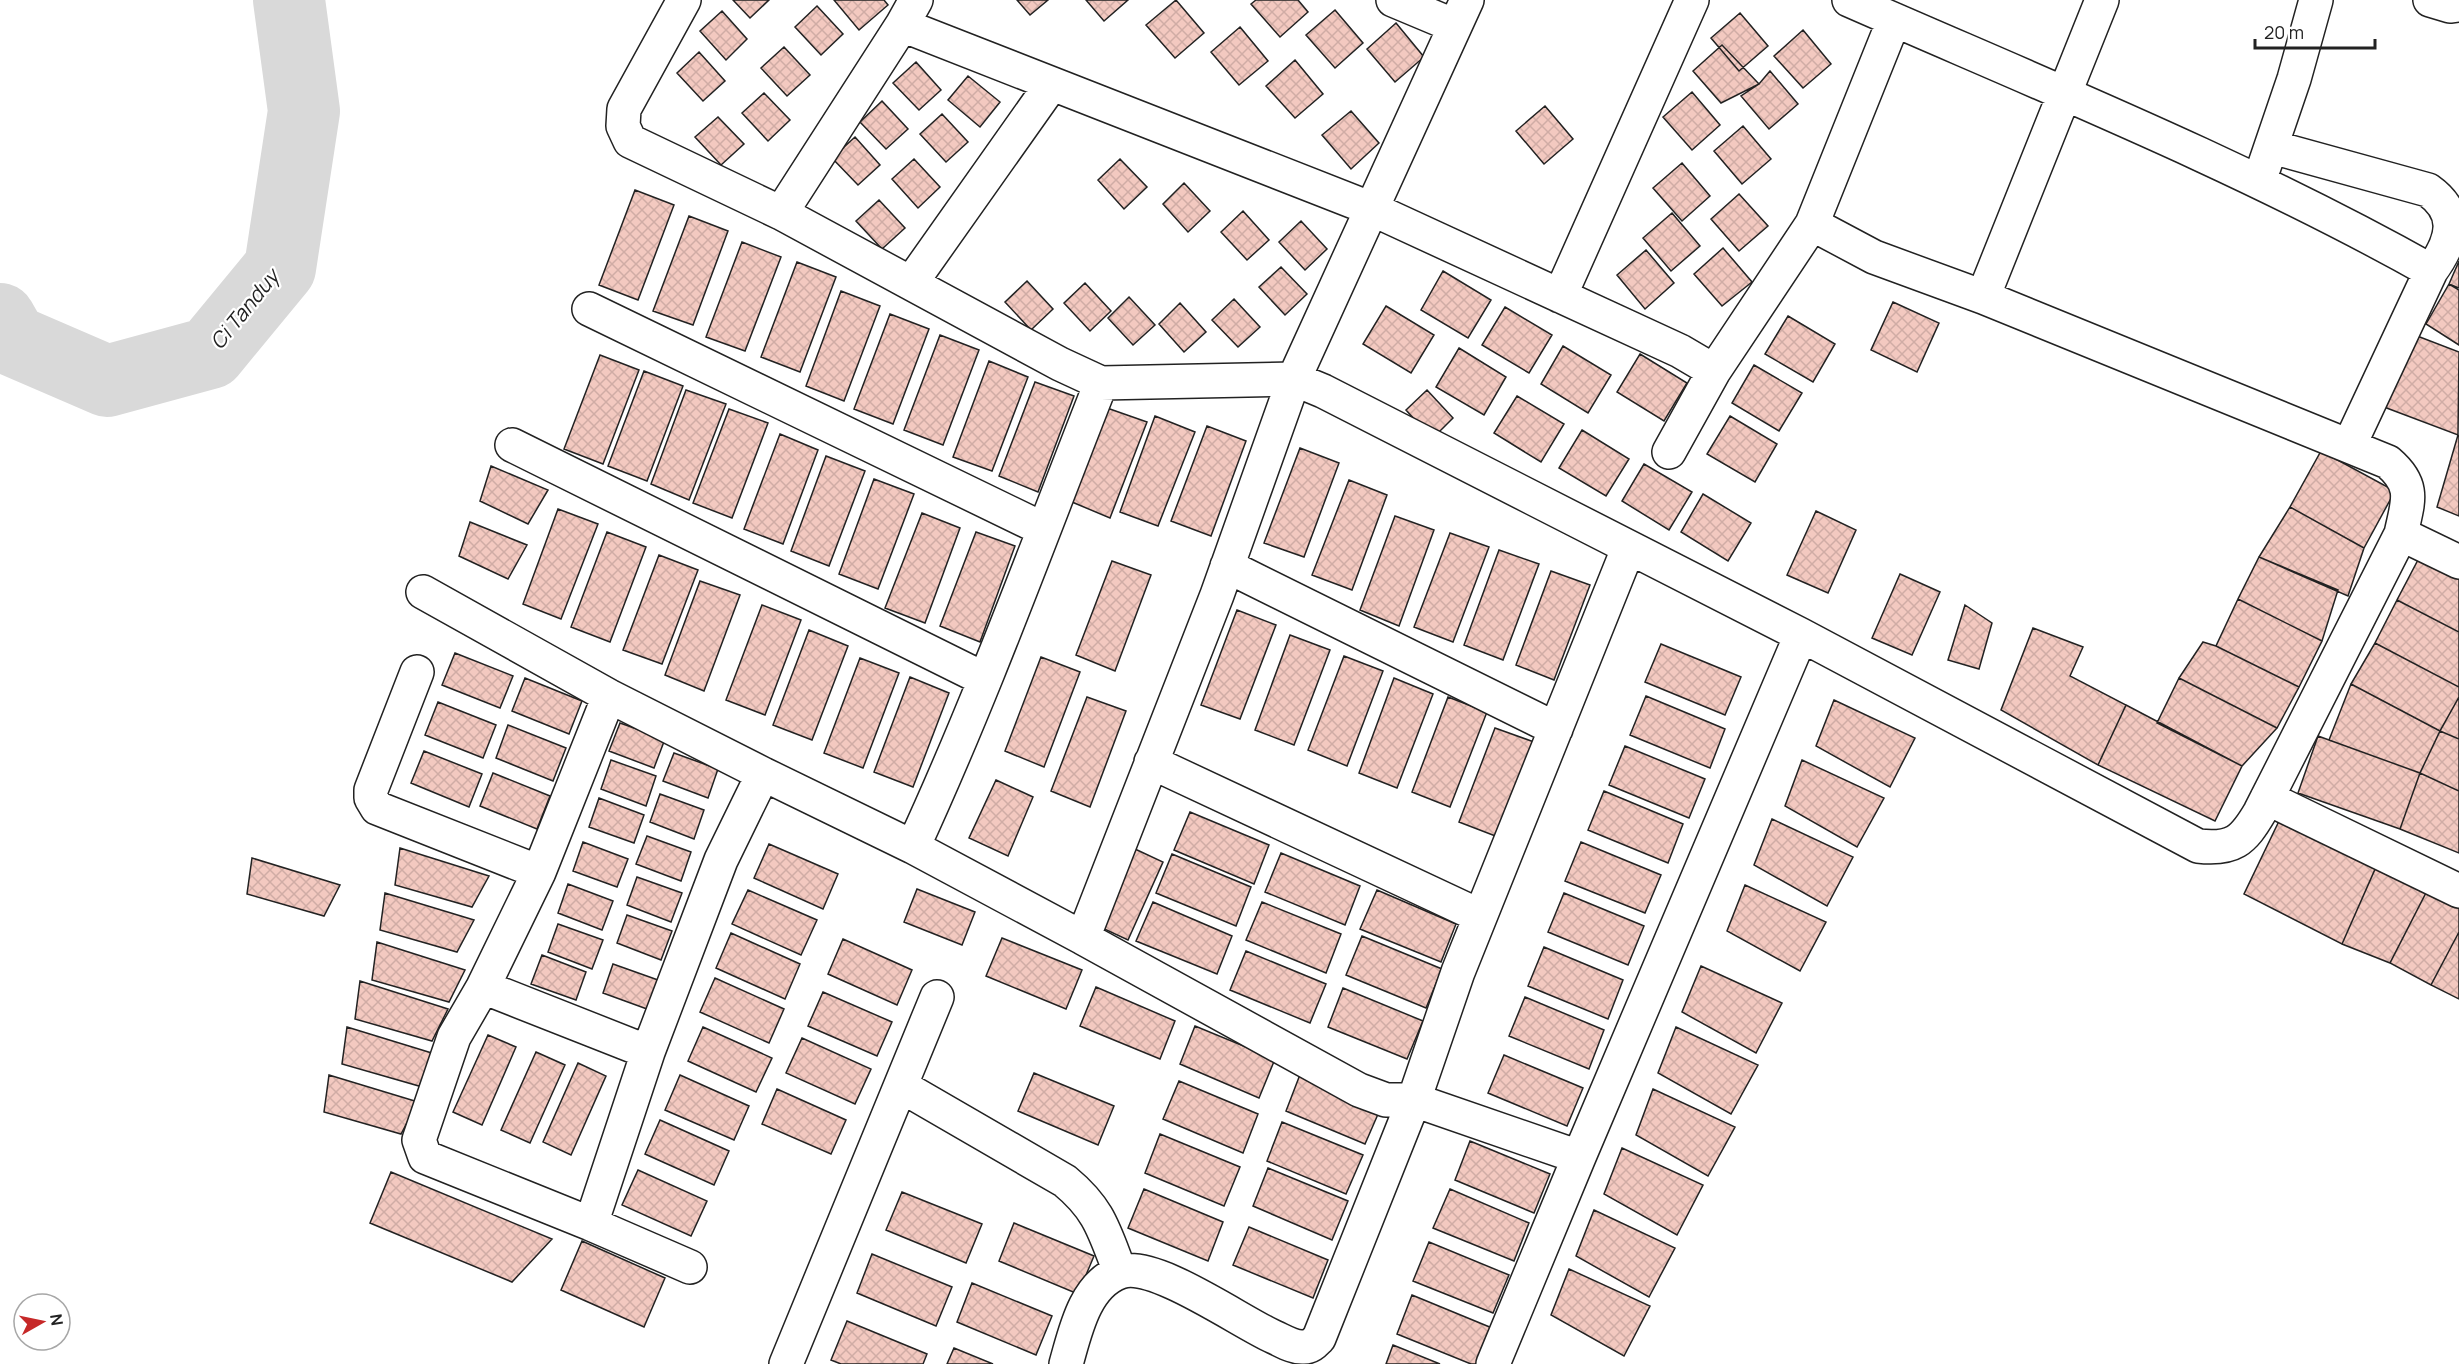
<svg xmlns="http://www.w3.org/2000/svg" width="2459" height="1364" viewBox="0 0 2459 1364" font-family="Manrope,sans-serif">
<defs>
<pattern id="building-cross-hatch" width="8" height="8" patternUnits="userSpaceOnUse" patternTransform="scale(1.5)"><rect width="8" height="8" fill="#f3c9c0"/><path d="M0 0l8 8M0 8l8-8" fill="none" stroke="#d0aca5"/></pattern>
</defs>
<rect width="100%" height="100%" fill="#fff"/>
<g fill="none" stroke-linecap="round" stroke-linejoin="round">
<path stroke="#d9d9d9" stroke-width="72" d="M 0,319 L 12,340 L 107,381 L 210,353 L 280,268 L 304,111 L 289,0"/>
</g>
<path fill="url(#building-cross-hatch)" stroke="#222" stroke-width="1.5" d="M 733,0 L 769,0 L 750,18 Z
M 834,0 L 884,0 L 888,5 L 859,30 Z
M 1017,0 L 1048,0 L 1030,15 Z
M 1086,0 L 1128,0 L 1104,21 Z
M 1176,0 L 1204,33 L 1175,58 L 1146,25 Z
M 1256,0 L 1298,0 L 1308,12 L 1280,37 L 1251,4 Z
M 817,6 L 843,34 L 821,55 L 795,27 Z
M 1335,10 L 1363,43 L 1335,68 L 1306,35 Z
M 722,11 L 747,39 L 726,60 L 700,31 Z
M 1740,13 L 1768,46 L 1739,71 L 1711,38 Z
M 1396,23 L 1424,57 L 1395,82 L 1367,49 Z
M 1240,27 L 1268,61 L 1239,85 L 1211,52 Z
M 1803,30 L 1831,64 L 1803,88 L 1774,56 Z
M 1722,45 L 1759,84 L 1721,103 L 1693,71 Z
M 784,47 L 810,75 L 787,96 L 761,68 Z
M 699,52 L 725,81 L 703,101 L 677,73 Z
M 1295,60 L 1323,94 L 1295,118 L 1266,86 Z
M 916,62 L 941,90 L 919,110 L 893,83 Z
M 1770,71 L 1798,104 L 1769,129 L 1741,96 L 1759,84 Z
M 968,76 L 1000,102 L 980,127 L 948,100 Z
M 1692,92 L 1720,125 L 1692,150 L 1663,117 Z
M 764,93 L 790,120 L 768,141 L 742,113 Z
M 882,101 L 908,129 L 886,149 L 860,122 Z
M 1545,106 L 1573,139 L 1544,164 L 1516,131 Z
M 1351,111 L 1379,143 L 1351,169 L 1322,135 Z
M 942,114 L 968,142 L 946,162 L 920,134 Z
M 718,117 L 744,144 L 721,165 L 695,137 Z
M 1743,126 L 1771,159 L 1742,184 L 1714,151 Z
M 855,137 L 880,165 L 858,185 L 832,158 Z
M 914,159 L 940,187 L 918,208 L 892,179 Z
M 1120,159 L 1147,187 L 1124,209 L 1098,180 Z
M 1682,163 L 1710,196 L 1682,221 L 1653,188 Z
M 1184,183 L 1210,211 L 1188,232 L 1163,204 Z
M 635,190 L 674,205 L 638,300 L 599,285 Z
M 1739,194 L 1768,226 L 1739,251 L 1711,219 Z
M 879,200 L 905,228 L 882,249 L 856,221 Z
M 1243,211 L 1269,240 L 1247,260 L 1221,232 Z
M 1672,213 L 1700,246 L 1671,271 L 1643,238 Z
M 689,216 L 728,231 L 693,325 L 653,311 Z
M 1301,221 L 1327,249 L 1305,270 L 1279,242 Z
M 742,242 L 781,257 L 745,351 L 706,337 Z
M 1723,248 L 1752,282 L 1722,306 L 1694,274 Z
M 1646,250 L 1674,283 L 1645,309 L 1617,275 Z
M 2459,261 L 2459,288 L 2449,284 Z
M 797,262 L 836,277 L 800,372 L 761,357 Z
M 1281,267 L 1307,294 L 1285,315 L 1259,287 Z
M 1443,271 L 1491,300 L 1468,338 L 1421,310 Z
M 1027,281 L 1053,309 L 1031,330 L 1005,302 Z
M 1085,283 L 1111,311 L 1090,331 L 1064,303 Z
M 2449,284 L 2459,290 L 2459,345 L 2426,324 Z
M 841,291 L 880,306 L 844,401 L 806,386 Z
M 1129,297 L 1155,325 L 1133,345 L 1108,318 Z
M 1234,299 L 1260,327 L 1238,347 L 1212,320 Z
M 1893,302 L 1939,323 L 1917,372 L 1871,350 Z
M 1180,303 L 1206,332 L 1184,352 L 1159,324 Z
M 1386,306 L 1434,335 L 1411,373 L 1363,344 Z
M 1505,307 L 1552,335 L 1529,373 L 1482,345 Z
M 890,314 L 929,329 L 893,424 L 854,409 Z
M 1788,316 L 1835,344 L 1813,382 L 1765,354 Z
M 2412,334 L 2459,352 L 2458,435 L 2384,407 Z
M 940,335 L 979,350 L 943,445 L 904,430 Z
M 1563,346 L 1611,375 L 1588,413 L 1541,384 Z
M 1459,348 L 1506,377 L 1484,415 L 1436,387 Z
M 1640,354 L 1687,383 L 1664,421 L 1617,392 Z
M 600,355 L 639,370 L 603,464 L 564,449 Z
M 989,361 L 1028,377 L 992,471 L 953,457 Z
M 1754,365 L 1802,393 L 1779,431 L 1732,403 Z
M 644,371 L 683,386 L 647,481 L 608,466 Z
M 1035,382 L 1074,396 L 1038,492 L 999,476 Z
M 686,390 L 726,404 L 689,500 L 651,484 Z
M 1427,390 L 1453,418 L 1432,439 L 1406,410 Z
M 1517,396 L 1564,424 L 1541,462 L 1494,433 Z
M 1107,408 L 1147,422 L 1110,518 L 1072,502 Z
M 729,409 L 768,423 L 732,518 L 693,503 Z
M 1155,416 L 1195,432 L 1158,526 L 1120,512 Z
M 1730,416 L 1777,444 L 1755,482 L 1707,454 Z
M 1207,426 L 1246,441 L 1211,536 L 1171,521 Z
M 1582,430 L 1629,459 L 1606,496 L 1559,468 Z
M 780,434 L 818,450 L 783,544 L 744,529 Z
M 2458,435 L 2459,436 L 2459,516 L 2437,507 Z
M 1300,448 L 1339,463 L 1304,557 L 1264,543 Z
M 2321,451 L 2395,491 L 2364,548 L 2290,507 Z
M 826,456 L 865,471 L 829,566 L 791,551 Z
M 1644,464 L 1692,492 L 1669,530 L 1622,501 Z
M 491,466 L 548,490 L 528,524 L 480,501 Z
M 874,479 L 914,494 L 878,589 L 839,574 Z
M 1349,480 L 1387,495 L 1352,590 L 1312,575 Z
M 1703,494 L 1751,523 L 1728,561 L 1681,532 Z
M 2290,507 L 2364,548 L 2348,596 L 2259,557 Z
M 558,509 L 598,524 L 561,619 L 523,604 Z
M 1816,511 L 1856,530 L 1828,593 L 1787,575 Z
M 922,513 L 960,528 L 925,623 L 885,608 Z
M 1395,516 L 1434,530 L 1399,626 L 1360,610 Z
M 470,522 L 527,545 L 508,579 L 459,556 Z
M 607,532 L 646,547 L 610,642 L 571,627 Z
M 976,532 L 1015,546 L 980,642 L 940,626 Z
M 1450,533 L 1489,547 L 1453,642 L 1414,627 Z
M 1499,550 L 1539,564 L 1503,660 L 1464,645 Z
M 659,555 L 698,570 L 662,664 L 623,650 Z
M 2259,557 L 2338,590 L 2322,641 L 2238,599 Z
M 2419,558 L 2459,578 L 2459,632 L 2397,600 Z
M 1112,561 L 1151,575 L 1115,671 L 1076,655 Z
M 1551,571 L 1590,585 L 1554,680 L 1516,665 Z
M 1900,574 L 1940,592 L 1912,655 L 1872,638 Z
M 700,581 L 740,595 L 704,691 L 665,675 Z
M 2238,599 L 2322,641 L 2299,687 L 2216,646 Z
M 2397,600 L 2459,632 L 2459,687 L 2375,643 Z
M 762,605 L 801,620 L 765,715 L 726,700 Z
M 1965,605 L 1992,623 L 1979,669 L 1948,660 Z
M 1237,610 L 1276,625 L 1240,719 L 1201,705 Z
M 2033,628 L 2083,647 L 2070,676 L 2126,705 L 2098,765 L 2001,710 Z
M 809,630 L 848,646 L 812,740 L 773,725 Z
M 1290,635 L 1330,650 L 1294,745 L 1255,730 Z
M 2203,642 L 2216,646 L 2299,687 L 2277,728 L 2179,678 Z
M 2375,643 L 2459,687 L 2459,697 L 2440,731 L 2351,684 Z
M 1661,644 L 1741,677 L 1725,715 L 1645,682 Z
M 455,653 L 513,676 L 500,708 L 442,685 Z
M 1344,656 L 1383,671 L 1347,766 L 1308,750 Z
M 1041,657 L 1080,672 L 1044,767 L 1005,751 Z
M 860,658 L 899,673 L 863,768 L 824,753 Z
M 910,677 L 949,693 L 913,787 L 874,772 Z
M 525,678 L 582,701 L 569,734 L 512,711 Z
M 1394,678 L 1433,694 L 1397,788 L 1359,773 Z
M 2179,678 L 2277,728 L 2242,766 L 2157,723 Z
M 2351,684 L 2440,731 L 2420,773 L 2329,740 Z
M 1646,696 L 1725,729 L 1710,768 L 1630,735 Z
M 1087,697 L 1126,711 L 1090,807 L 1051,791 Z
M 1448,697 L 1487,712 L 1450,807 L 1412,792 Z
M 2459,697 L 2459,739 L 2440,731 Z
M 1834,700 L 1915,738 L 1890,787 L 1816,746 Z
M 438,702 L 496,725 L 483,758 L 425,735 Z
M 2126,705 L 2242,766 L 2215,821 L 2098,765 Z
M 620,723 L 665,739 L 654,768 L 609,751 Z
M 508,725 L 566,748 L 553,781 L 496,758 Z
M 1495,728 L 1534,742 L 1498,837 L 1459,822 Z
M 2440,731 L 2459,739 L 2459,791 L 2420,773 Z
M 2318,736 L 2420,773 L 2400,829 L 2298,793 Z
M 1625,746 L 1705,779 L 1689,818 L 1609,785 Z
M 424,751 L 482,774 L 469,807 L 411,783 Z
M 674,753 L 718,769 L 708,798 L 663,781 Z
M 611,760 L 656,776 L 646,806 L 601,789 Z
M 1802,760 L 1884,798 L 1857,847 L 1785,806 Z
M 493,773 L 550,796 L 537,829 L 480,806 Z
M 2420,773 L 2459,791 L 2459,853 L 2400,829 Z
M 996,780 L 1033,797 L 1008,856 L 969,838 Z
M 1604,791 L 1683,824 L 1668,863 L 1588,830 Z
M 660,794 L 704,810 L 694,839 L 650,822 Z
M 599,798 L 644,815 L 634,843 L 589,827 Z
M 1190,812 L 1269,845 L 1254,884 L 1174,850 Z
M 1772,819 L 1853,857 L 1827,906 L 1754,865 Z
M 2280,819 L 2376,867 L 2342,944 L 2244,894 Z
M 647,836 L 691,852 L 681,881 L 636,864 Z
M 583,842 L 628,859 L 617,887 L 573,871 Z
M 1581,842 L 1661,875 L 1645,913 L 1565,881 Z
M 769,844 L 838,874 L 823,909 L 754,878 Z
M 400,848 L 489,876 L 472,907 L 395,885 Z
M 1135,849 L 1163,862 L 1128,940 L 1100,927 Z
M 1281,853 L 1360,886 L 1345,925 L 1265,892 Z
M 1172,854 L 1251,887 L 1236,926 L 1156,893 Z
M 252,858 L 340,885 L 324,916 L 247,894 Z
M 2376,867 L 2429,887 L 2390,963 L 2342,944 Z
M 637,877 L 682,893 L 671,922 L 627,905 Z
M 568,884 L 613,901 L 602,930 L 558,913 Z
M 1745,885 L 1826,922 L 1800,971 L 1727,931 Z
M 2429,887 L 2459,902 L 2459,932 L 2431,985 L 2390,963 Z
M 917,889 L 975,912 L 962,945 L 904,922 Z
M 748,890 L 817,920 L 801,955 L 732,924 Z
M 1377,890 L 1456,924 L 1441,962 L 1360,929 Z
M 385,893 L 474,920 L 457,952 L 380,930 Z
M 1564,893 L 1644,926 L 1628,965 L 1548,932 Z
M 1153,902 L 1232,936 L 1217,974 L 1136,941 Z
M 1262,902 L 1341,934 L 1326,973 L 1246,940 Z
M 627,915 L 672,931 L 661,960 L 617,943 Z
M 558,924 L 603,940 L 592,969 L 548,952 Z
M 2459,932 L 2459,999 L 2431,985 Z
M 731,933 L 800,964 L 785,999 L 716,968 Z
M 1362,936 L 1442,969 L 1426,1008 L 1346,975 Z
M 1002,938 L 1082,970 L 1066,1009 L 986,976 Z
M 843,939 L 912,970 L 897,1005 L 828,974 Z
M 377,942 L 465,970 L 449,1002 L 372,980 Z
M 1544,947 L 1623,980 L 1608,1019 L 1528,986 Z
M 1246,951 L 1326,984 L 1310,1023 L 1230,990 Z
M 542,955 L 586,972 L 576,1000 L 531,984 Z
M 613,964 L 658,980 L 647,1009 L 603,993 Z
M 1701,966 L 1782,1003 L 1756,1053 L 1682,1012 Z
M 715,978 L 784,1009 L 769,1043 L 700,1012 Z
M 360,981 L 448,1009 L 432,1041 L 355,1019 Z
M 1096,987 L 1175,1021 L 1160,1059 L 1080,1026 Z
M 1343,988 L 1423,1021 L 1407,1059 L 1328,1027 Z
M 823,992 L 892,1022 L 877,1056 L 808,1026 Z
M 1525,997 L 1604,1030 L 1589,1069 L 1509,1036 Z
M 1195,1026 L 1275,1059 L 1259,1098 L 1180,1064 Z
M 347,1027 L 435,1054 L 419,1086 L 342,1064 Z
M 703,1027 L 772,1058 L 756,1092 L 688,1061 Z
M 1676,1027 L 1758,1065 L 1731,1114 L 1658,1073 Z
M 488,1035 L 516,1047 L 482,1125 L 453,1112 Z
M 802,1038 L 871,1069 L 855,1104 L 786,1073 Z
M 536,1052 L 565,1065 L 530,1143 L 501,1130 Z
M 1504,1055 L 1583,1088 L 1567,1126 L 1488,1093 Z
M 578,1063 L 606,1076 L 571,1155 L 543,1142 Z
M 1301,1072 L 1382,1105 L 1365,1144 L 1286,1111 Z
M 1034,1073 L 1114,1106 L 1098,1145 L 1018,1111 Z
M 329,1075 L 418,1102 L 401,1134 L 324,1112 Z
M 680,1075 L 749,1106 L 734,1140 L 665,1110 Z
M 1179,1081 L 1258,1114 L 1243,1153 L 1163,1119 Z
M 777,1089 L 846,1120 L 831,1154 L 762,1124 Z
M 1653,1089 L 1735,1127 L 1708,1176 L 1636,1135 Z
M 660,1120 L 729,1151 L 714,1185 L 645,1154 Z
M 1282,1122 L 1363,1155 L 1346,1194 L 1267,1161 Z
M 1160,1134 L 1240,1167 L 1224,1206 L 1145,1173 Z
M 1470,1141 L 1550,1174 L 1534,1213 L 1455,1180 Z
M 1622,1148 L 1703,1185 L 1677,1235 L 1604,1194 Z
M 1268,1168 L 1348,1201 L 1332,1240 L 1253,1206 Z
M 638,1170 L 707,1201 L 691,1236 L 622,1205 Z
M 391,1172 L 552,1239 L 512,1282 L 370,1223 Z
M 1144,1189 L 1223,1222 L 1208,1261 L 1128,1228 Z
M 1450,1189 L 1529,1223 L 1514,1261 L 1433,1228 Z
M 902,1192 L 982,1224 L 966,1263 L 886,1230 Z
M 1594,1210 L 1675,1248 L 1649,1297 L 1576,1256 Z
M 1014,1223 L 1094,1256 L 1078,1294 L 999,1261 Z
M 1249,1227 L 1328,1260 L 1313,1298 L 1233,1265 Z
M 582,1241 L 665,1278 L 644,1327 L 561,1290 Z
M 1429,1242 L 1509,1275 L 1493,1313 L 1413,1281 Z
M 872,1254 L 952,1287 L 936,1326 L 857,1293 Z
M 1569,1269 L 1650,1306 L 1624,1356 L 1551,1315 Z
M 972,1283 L 1052,1316 L 1036,1355 L 957,1322 Z
M 1412,1295 L 1492,1328 L 1477,1364 L 1471,1364 L 1397,1334 Z
M 847,1321 L 927,1354 L 923,1364 L 841,1364 L 831,1360 Z
M 1393,1345 L 1440,1364 L 1386,1364 Z
M 954,1348 L 993,1364 L 947,1364 Z"/>
<g fill="none" stroke-linecap="round" stroke-linejoin="round">
<g stroke="#222" stroke-width="36">
<path id="street" d="M 684,0 L 624,109 L 623,126 L 630,141 L 781,213 L 1060,364 L 1101,383 L 1294,379 L 1323,391 L 1801,635 L 2198,846 C 2233,850 2243,841 2260,812 L 2401,534 C 2408,501 2416,486 2388,462 L 1983,297 L 1874,257 L 1812,224
M 916,0 L 902,25 L 1372,209 L 1680,351 L 1714,371 L 1812,224 L 1894,20
M 1393,0 L 1455,26
M 1467,0 L 1294,379 L 1217,595 L 1083,938 L 1359,1090 L 1386,1100 L 1414,1100 L 1579,1157
M 1849,0 C 2045,86 2244,166 2431,271 L 2349,446
M 2430,0 L 2450,6 L 2459,5
M 2272,147 L 2428,190 C 2459,212 2455,238 2431,271
M 2264,167 L 2294,79 L 2316,0
M 781,213 L 902,25
M 911,283 L 1051,85
M 1560,296 L 1692,0
M 1983,297 L 2102,0
M 589,309 L 1043,529
M 512,445 L 984,679
M 1669,452 L 1714,371
M 2401,534 L 2459,562
M 1227,566 L 1556,729
M 423,592 L 609,696 L 763,774
M 417,672 L 371,790 L 371,798 L 377,808 L 539,872
M 1151,762 L 1480,916
M 2267,798 L 2459,891
M 913,847 C 983,695 1040,538 1101,383
M 483,987 L 539,872 L 609,696
M 648,1052 L 483,987 L 454,1037 L 419,1140 L 425,1157 L 591,1224 L 648,1052 L 721,860 L 763,774 L 913,847 L 1083,938
M 901,1086 L 1065,1181 C 1100,1210 1104,1231 1120,1272
M 591,1224 L 690,1267
M 786,1364 L 937,997
M 1066,1364 C 1075,1333 1084,1285 1120,1272 C 1154,1260 1240,1322 1274,1337 C 1283,1341 1294,1348 1304,1347 C 1311,1347 1314,1343 1319,1338 L 1414,1100 L 1458,972 L 1628,549
M 1493,1364 L 1579,1157 L 1801,635"/>
</g>
<use href="#street" stroke="#fff" stroke-width="33"/>
</g>
<g text-anchor="middle" dominant-baseline="central" stroke-width="4.5" stroke-linejoin="round" paint-order="stroke">
<g font-size="21" font-style="italic" fill="#222" stroke="#fff">
<text transform="translate(244 309) rotate(-51)">Ci Tanduy</text>
</g>
</g>
<g transform="translate(42 1322) rotate(81)"><circle r="28" fill="#ffffff" stroke="#a7a7a7" stroke-width="1.5"/>
<path d="M0-4.5L10 22L0 15L-10 22Z" fill="#c62828"/>
<text y="-9" font-size="16" font-weight="bold" text-anchor="middle" fill="#222222">N</text>
</g>
<path d="M2255 39v9h120v-9" fill="none" stroke="#222222" stroke-width="3"/>
<text x="2264" y="39" font-size="18" fill="#222222" stroke="#ffffff" stroke-width="4.5" paint-order="stroke">20 m</text>
</svg>
